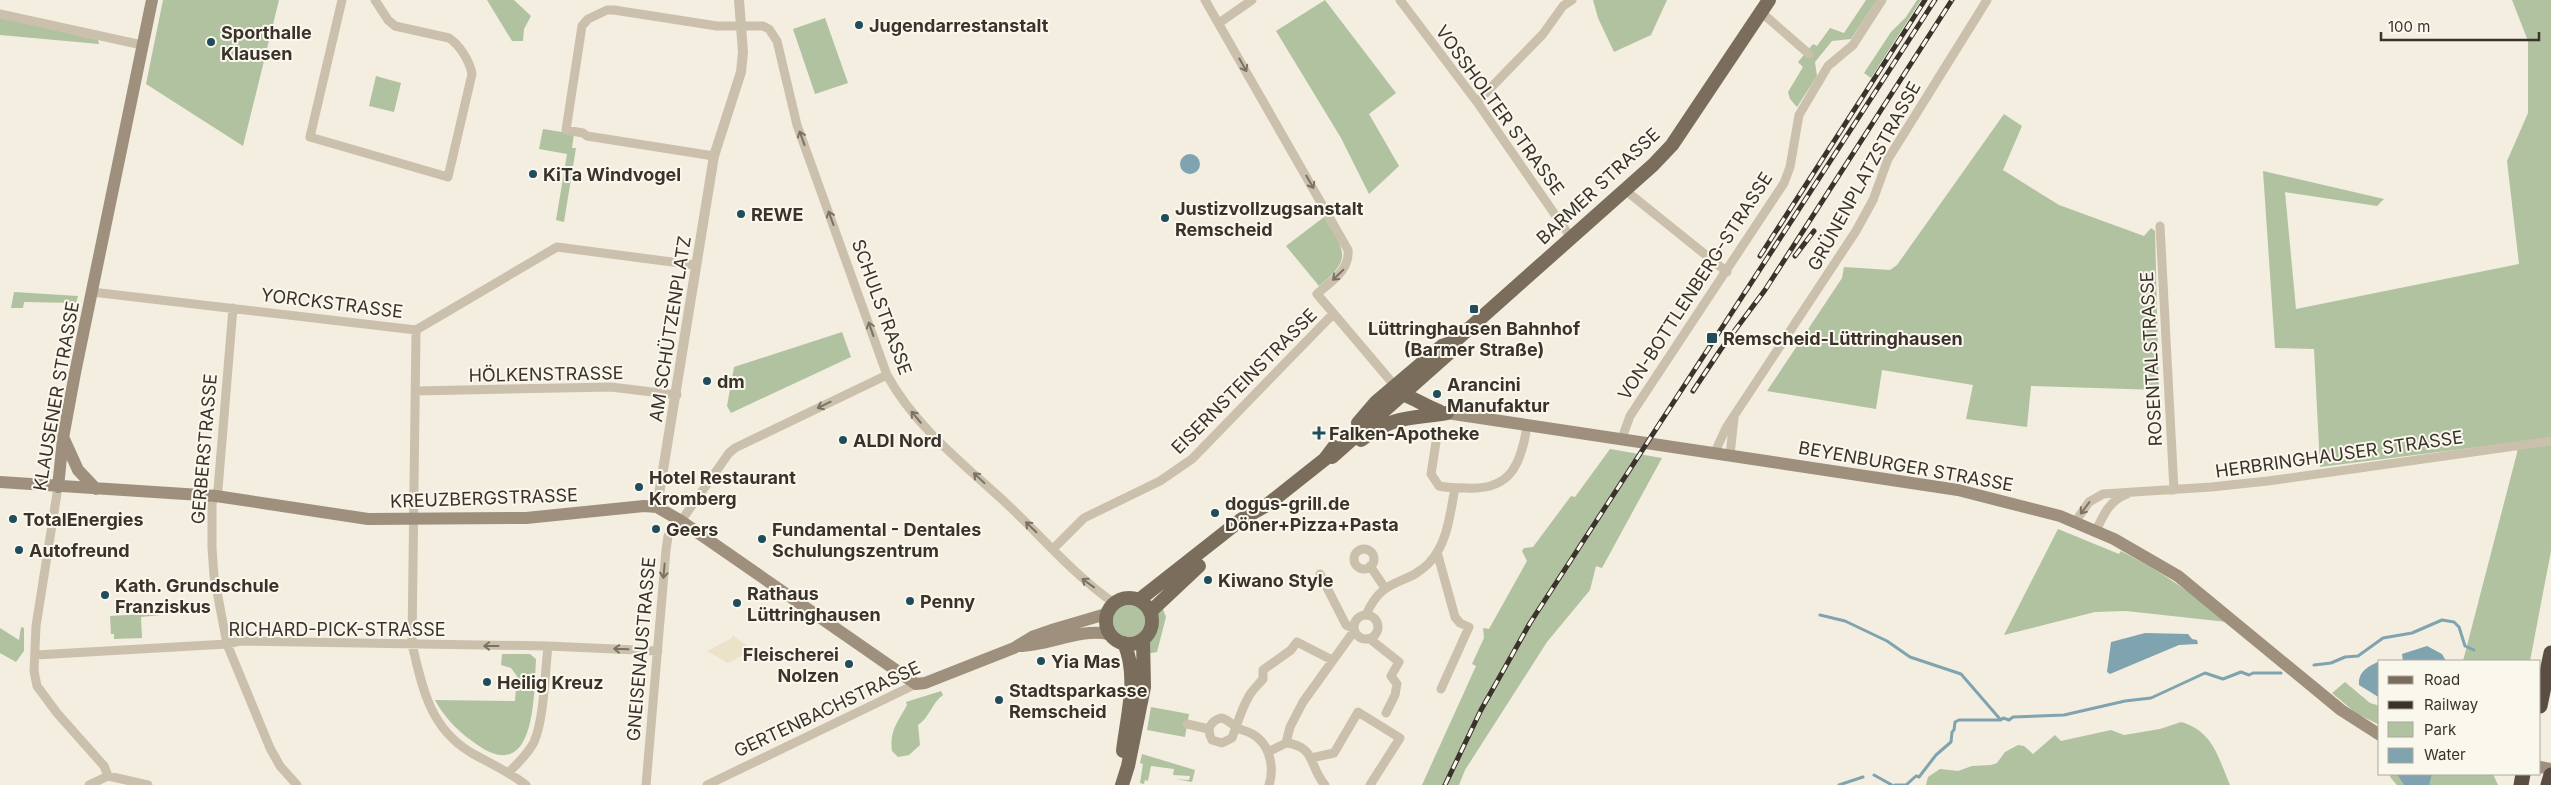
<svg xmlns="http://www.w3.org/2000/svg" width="2551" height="785" viewBox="0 0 2551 785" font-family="Inter,sans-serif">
<rect width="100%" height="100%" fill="#f3eee0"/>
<path fill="#b0c2a0" d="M 163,0 L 279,0 L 243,146 L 146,84 Z
M 487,0 L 514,0 L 531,16 L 524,29 L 523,41 L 512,41 Z
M 1325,0 L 1396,93 L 1369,114 L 1399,166 L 1369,194 L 1341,138 L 1276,31 Z
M 1593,0 L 1667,0 L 1651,35 L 1614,52 L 1598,18 Z
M 1866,0 L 1877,0 L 1851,39 L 1832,41 L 1815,62 L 1817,76 L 1797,107 L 1790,99 L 1788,92 L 1803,67 L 1798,62 L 1813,44 L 1817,46 L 1830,28 L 1844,33 Z
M 1917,0 L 1921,0 L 1871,78 L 1864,73 L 1891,32 L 1906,17 Z
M 2512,0 L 2551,0 L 2551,551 L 2530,661 L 2463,661 L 2517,453 L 2518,442 L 2320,467 L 2314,349 L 2275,348 L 2263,171 L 2384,199 L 2377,206 L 2285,192 L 2296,309 L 2519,264 L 2507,161 L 2528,113 L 2528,41 Z
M 0,17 L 98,40 L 99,44 L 0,35 Z
M 825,18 L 848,83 L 815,94 L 793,29 Z
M 376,76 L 401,83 L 394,112 L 369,106 Z
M 2004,114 L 2022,126 L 2003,170 L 2059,205 L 2144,236 L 2151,228 L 2155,231 L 2159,390 L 2031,386 L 2027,427 L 1966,419 L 1973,385 L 1882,370 L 1876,409 L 1767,391 L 1842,278 L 1844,267 L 1890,270 L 1897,265 Z
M 543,129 L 574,134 L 572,148 L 576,148 L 564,222 L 556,220 L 567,154 L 539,149 Z
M 1324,217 C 1344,251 1354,258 1319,286 L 1286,246 Z
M 14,292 L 78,296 L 76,303 L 24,302 L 23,308 L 11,308 Z
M 842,332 L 851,357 L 731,413 L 727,406 L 734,367 Z
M 1610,449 L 1662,458 L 1602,568 L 1596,566 L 1590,590 L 1547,642 L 1465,770 L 1459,785 L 1422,785 L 1476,666 L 1472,664 L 1484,638 L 1483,628 L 1489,629 L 1527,561 L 1522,551 L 1524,548 L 1533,547 L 1571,496 L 1575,497 Z
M 2058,529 L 2119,554 L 2121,551 C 2160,571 2194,594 2227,622 L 2126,611 L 2095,612 L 2004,635 Z
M 1161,604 L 1166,617 L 1157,652 L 1146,654 Z
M1113 621a16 16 0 1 1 32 0a16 16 0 1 1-32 0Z
M 161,613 L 161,615 L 141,617 L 142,638 L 114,639 L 114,634 L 111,634 L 110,616 Z
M 21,627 L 24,628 L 24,651 L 16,662 L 0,653 L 0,628 L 19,640 Z
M 502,654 L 530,654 L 536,659 C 534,694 536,784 479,746 C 461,734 445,719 435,700 L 515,701 L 517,676 L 511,668 L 501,665 Z
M 2345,682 L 2370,703 L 2380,706 L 2380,725 L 2357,714 L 2332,693 Z
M 941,691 L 943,695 C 931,704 930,717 918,725 L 920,745 L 909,755 L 898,757 L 892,751 C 889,731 898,722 907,705 L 906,702 Z
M 1151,707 L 1189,714 L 1185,737 L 1147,730 Z
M 2181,722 C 2213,731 2218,757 2230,785 L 1926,785 L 1928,777 L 1940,769 L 1958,771 L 1972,766 L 1991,765 L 1997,763 L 2005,752 L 2018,745 L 2024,746 L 2033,754 L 2055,735 L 2061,741 L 2111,730 L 2124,735 L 2160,729 Z
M 1142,754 L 1195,770 L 1192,782 L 1176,779 L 1189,780 L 1190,776 L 1173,775 L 1174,769 L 1151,766 L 1148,781 L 1145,780 L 1144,784 L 1140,783 L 1143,764 L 1140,763 Z
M 2391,774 L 2490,774 L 2494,776 L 2498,785 L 2397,785 L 2390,777 Z"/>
<path fill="#ebe2c8" d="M 732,635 L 752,649 L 751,651 L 728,663 L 707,651 L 732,638 Z"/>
<path fill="#7fa4b0" d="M1180 164a10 10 0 1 1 20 0a10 10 0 1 1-20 0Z
M 2145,633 L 2188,634 L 2192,639 L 2197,640 L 2198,644 L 2179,645 L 2110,674 L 2107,672 L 2111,642 Z
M 2427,646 L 2442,654 L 2446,661 L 2403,661 L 2402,654 Z
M 2380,661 L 2380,698 L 2359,685 C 2358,671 2369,666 2380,661 Z
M 2397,774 L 2432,774 L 2429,785 L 2404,785 Z"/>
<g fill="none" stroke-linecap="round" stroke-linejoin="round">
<path stroke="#7fa4b0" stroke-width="3" d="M 1820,615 L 1845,621 L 1887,641 L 1910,657 L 1961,674 L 2000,719
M 2314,665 L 2331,663 L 2345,657 L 2358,656 L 2383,638 L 2412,633 L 2442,620 L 2454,622 L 2459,627 L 2465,646 L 2474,650
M 1874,775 L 1892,785
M 1839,785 L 1863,777
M 1895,785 L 1906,785 L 1916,776 L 1919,777 L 1936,755 L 1951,742 L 1952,732 L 1954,730 L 1955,722 L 1959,720 L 2001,720 L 2003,718 L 2009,720 L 2013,717 L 2064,715 L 2125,701 L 2151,698 L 2205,673 L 2223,679 L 2241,672 L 2249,675 L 2253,673 L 2281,673"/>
<path stroke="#cbc0ac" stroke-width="9" d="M 342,0 L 310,137 L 448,177 L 472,74 C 470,62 460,45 449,38 L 395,26 L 388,20 L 375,0
M 1205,0 L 1348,250 C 1350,271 1330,282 1317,294 L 1395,386
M 1400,0 L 1477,102 L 1572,239
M 1761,12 L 1809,54
M 0,14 L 142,45
M 1219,23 L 1252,0
M 1477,102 L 1543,34 L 1563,6 L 1572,0
M 714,156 L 587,136 L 583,133 L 566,130 L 582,26 L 588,19 L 607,10 L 614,10 L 717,26 L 763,26 L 769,29 L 777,41 L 797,125 L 887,375 C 916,428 965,465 1008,505 C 1044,539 1074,575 1114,603
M 1625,190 L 1727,272
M 2160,226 L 2174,490
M 92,292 L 416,330 L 557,247 L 695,265
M 233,308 L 218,489 L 212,503 L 212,548 L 214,576 L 227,644 L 270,748 L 280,766 L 297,785
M 416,330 L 412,644 C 422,686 429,727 470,752 C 489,763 508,771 526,785
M 415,391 L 611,387 L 677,395
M 1622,438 L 1630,416 L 1784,183 L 1790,167 L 1799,115 L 1828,66 L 1853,45 L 1882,0
M 1436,442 L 1431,474 L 1439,486 C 1448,488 1456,488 1466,488 C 1510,491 1521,465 1527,426
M 1715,452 L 1726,428 L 1856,231 L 1873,200 L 1888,159 L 1987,0
M 1730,455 L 1734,418
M 58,487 L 36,626 L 34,671 L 37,686 L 57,713 L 104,766 L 108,776
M 681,521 L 729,453 L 735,448 L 887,375
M 2075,522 L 2089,502 L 2103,494 L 2211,487 L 2268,481 L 2551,441
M 2096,531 C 2103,515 2110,500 2127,494
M 1053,549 L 1084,518 L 1160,481 L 1192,459 L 1333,314
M1354 559a10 10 0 1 1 20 0a10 10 0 1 1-20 0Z
M 1437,552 L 1455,617 L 1460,623 L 1469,627 L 1441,689
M 1370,566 L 1385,588
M 1320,574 L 1346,625 L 1354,629
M1354 627a12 12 0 1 1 24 0a12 12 0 1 1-24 0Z
M 1366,615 C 1383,575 1406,587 1429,563 C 1448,543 1450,513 1455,488
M 1370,639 L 1399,662 L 1391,676 L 1397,684 L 1395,695 L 1386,713
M 36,655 L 227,644 L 240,641 L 548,646 L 658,651
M 1187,724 L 1209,729
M 1286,743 C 1316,746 1309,767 1325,785
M 1268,752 L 1286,743 L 1290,727 L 1303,702 L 1354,631
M 1311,758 L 1334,753 L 1358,712 L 1400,738 L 1370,785
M 509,772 C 518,763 528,754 534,742 C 544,720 545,672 548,646
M 89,785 L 108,776 L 148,785
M 646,785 L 666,550 L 668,536 L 677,519
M 707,785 L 916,684
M 1269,785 C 1274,770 1271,749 1258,738 C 1252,732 1244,731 1237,728 C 1231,724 1228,719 1221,718 C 1210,721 1206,730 1212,740 L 1222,743 L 1232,738 C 1237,725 1241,710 1248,698 C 1251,691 1258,685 1263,679 L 1263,670 L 1291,650 L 1297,642 L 1332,660"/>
<path stroke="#cbc0ac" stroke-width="10" d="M 657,507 L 714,156 L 741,72 L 743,52 L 739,0"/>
<path stroke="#9f907d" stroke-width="12" d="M 1447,413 L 1958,490 L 2060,516 L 2114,539 L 2178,576 L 2341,710 L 2380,735
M 64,439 L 78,470 L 96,489
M 0,482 L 216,496 L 368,519 L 526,518 L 644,506 L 657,507 L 681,521 L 916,684 L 925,683 L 1014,648 L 1032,637 L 1055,629 L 1106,614
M 58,487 L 63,438 L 75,373 L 152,0
M 1019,646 C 1049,646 1078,628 1109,634
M 2540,767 L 2551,769"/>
<path stroke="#7b6d5c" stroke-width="14" d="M 1402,394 C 1416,399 1425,406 1439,411
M 1358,423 L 1376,402 L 1442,346 L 1454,342
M 1361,440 C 1393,415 1411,419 1447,413
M 1332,457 L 1448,354 L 1454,342 L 1653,165 L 1672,145 L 1769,0
M1106 621a23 23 0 1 1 46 0a23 23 0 1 1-46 0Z
M 1139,600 L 1242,519 L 1267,505 L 1325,459 L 1334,447
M 1150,612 L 1199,566
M 1123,751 C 1127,715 1139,677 1124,643
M 1122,785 L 1128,766 L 1144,687 L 1143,639"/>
<path stroke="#5a4e42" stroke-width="15" d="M 2540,706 L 2551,653
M 2521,785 L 2523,774
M 2548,785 L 2551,775"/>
<g stroke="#3a322b" stroke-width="5">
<path id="rail" d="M 1760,256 L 1925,0
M 1795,256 L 1814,231
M 1693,391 L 1721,349 L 1765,290 L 1952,0
M 1445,785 L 1481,710 L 1530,623 L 1935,0"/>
</g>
<use href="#rail" stroke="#faf7ed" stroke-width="3" stroke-dasharray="9" stroke-linecap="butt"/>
</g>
<defs><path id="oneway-shaft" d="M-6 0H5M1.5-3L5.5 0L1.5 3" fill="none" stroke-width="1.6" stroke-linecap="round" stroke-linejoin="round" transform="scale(1.25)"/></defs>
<g stroke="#7b7265">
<use href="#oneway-shaft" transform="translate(1243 65) rotate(61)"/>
<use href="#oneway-shaft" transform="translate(802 138) rotate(-110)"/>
<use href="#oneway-shaft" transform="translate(1310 182) rotate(60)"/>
<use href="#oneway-shaft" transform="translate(831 218) rotate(-110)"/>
<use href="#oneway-shaft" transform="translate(1338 275) rotate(136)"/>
<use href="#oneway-shaft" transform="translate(871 329) rotate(-109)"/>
<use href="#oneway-shaft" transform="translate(824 405) rotate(154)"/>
<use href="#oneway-shaft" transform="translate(916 417) rotate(-130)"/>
<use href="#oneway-shaft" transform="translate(979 478) rotate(-137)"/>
<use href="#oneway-shaft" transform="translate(2085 508) rotate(127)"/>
<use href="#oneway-shaft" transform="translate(1031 527) rotate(-136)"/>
<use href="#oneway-shaft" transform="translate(664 571) rotate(95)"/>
<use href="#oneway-shaft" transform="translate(1088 583) rotate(-144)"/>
<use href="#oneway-shaft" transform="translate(491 646) rotate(-180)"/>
<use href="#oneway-shaft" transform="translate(621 649) rotate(-178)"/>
</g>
<g fill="#204c5b" stroke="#faf7ed" stroke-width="2">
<circle cx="859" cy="25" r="5"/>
<circle cx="211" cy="42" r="5"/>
<circle cx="533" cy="174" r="5"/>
<circle cx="741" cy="214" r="5"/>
<circle cx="1165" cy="218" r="5"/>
<rect x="1469" y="304" width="10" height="10" rx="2.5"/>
<rect x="1706" y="332" width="12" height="12" rx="2.5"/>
<circle cx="707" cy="381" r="5"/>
<circle cx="1437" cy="394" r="5"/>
<path d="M1316.5 425.5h5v5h5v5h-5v5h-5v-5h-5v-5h5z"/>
<circle cx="843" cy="440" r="5"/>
<circle cx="639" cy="487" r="5"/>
<circle cx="1215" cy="513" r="5"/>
<circle cx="13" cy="519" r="5"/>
<circle cx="656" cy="529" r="5"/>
<circle cx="762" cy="539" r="5"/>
<circle cx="19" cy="550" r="5"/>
<circle cx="1208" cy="580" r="5"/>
<circle cx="105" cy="595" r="5"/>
<circle cx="910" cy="601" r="5"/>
<circle cx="737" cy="603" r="5"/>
<circle cx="1041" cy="661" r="5"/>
<circle cx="849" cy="664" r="5"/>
<circle cx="487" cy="682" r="5"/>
<circle cx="999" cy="700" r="5"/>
</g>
<g text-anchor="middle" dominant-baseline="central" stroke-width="4" stroke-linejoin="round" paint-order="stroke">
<g font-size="18" font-weight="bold" fill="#3a322b" stroke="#faf7ed" text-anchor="start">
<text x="869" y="25">Jugendarrestanstalt</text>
<text x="221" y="32">Sporthalle<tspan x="221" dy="21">Klausen</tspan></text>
<text x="543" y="174">KiTa Windvogel</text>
<text x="1175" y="208">Justizvollzugsanstalt<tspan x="1175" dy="21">Remscheid</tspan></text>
<text x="751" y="214">REWE</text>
<text x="1474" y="328" text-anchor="middle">Lüttringhausen Bahnhof<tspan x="1474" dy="21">(Barmer Straße)</tspan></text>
<text x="1723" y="338">Remscheid-Lüttringhausen</text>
<text x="717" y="381">dm</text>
<text x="1447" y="384">Arancini<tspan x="1447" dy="21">Manufaktur</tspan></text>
<text x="1329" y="433">Falken-Apotheke</text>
<text x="853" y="440">ALDI Nord</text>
<text x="649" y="477">Hotel Restaurant<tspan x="649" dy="21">Kromberg</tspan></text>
<text x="1225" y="503">dogus-grill.de<tspan x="1225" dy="21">Döner+Pizza+Pasta</tspan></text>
<text x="23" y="519">TotalEnergies</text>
<text x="666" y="529">Geers</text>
<text x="772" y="529">Fundamental - Dentales<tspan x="772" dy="21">Schulungszentrum</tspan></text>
<text x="29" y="550">Autofreund</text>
<text x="1218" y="580">Kiwano Style</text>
<text x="115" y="585">Kath. Grundschule<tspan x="115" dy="21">Franziskus</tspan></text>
<text x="747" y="593">Rathaus<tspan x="747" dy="21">Lüttringhausen</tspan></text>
<text x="920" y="601">Penny</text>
<text x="839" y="654" text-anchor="end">Fleischerei<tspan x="839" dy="21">Nolzen</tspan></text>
<text x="1051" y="661">Yia Mas</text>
<text x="497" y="682">Heilig Kreuz</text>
<text x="1009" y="690">Stadtsparkasse<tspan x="1009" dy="21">Remscheid</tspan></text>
</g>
<g font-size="18" fill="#3a322b" stroke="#faf7ed">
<text transform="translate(1500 110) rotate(54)">VOSSHOLTER STRASSE</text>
<text transform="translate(1864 176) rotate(-61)">GRÜNENPLATZSTRASSE</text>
<text transform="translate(1598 186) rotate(-43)">BARMER STRASSE</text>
<text transform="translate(1695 286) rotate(-57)">VON-BOTTLENBERG-STRASSE</text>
<text transform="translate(332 303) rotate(7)">YORCKSTRASSE</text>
<text transform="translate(882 307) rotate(70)">SCHULSTRASSE</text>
<text transform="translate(670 329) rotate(-81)">AM SCHÜTZENPLATZ</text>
<text transform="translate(2151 359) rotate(-93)">ROSENTALSTRASSE</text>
<text transform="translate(546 374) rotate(-1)">HÖLKENSTRASSE</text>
<text transform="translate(1244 381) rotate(-45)">EISERNSTEINSTRASSE</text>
<text transform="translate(56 396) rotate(-80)">KLAUSENER STRASSE</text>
<text transform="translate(204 449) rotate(-85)">GERBERSTRASSE</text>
<text transform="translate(2339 454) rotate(-8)">HERBRINGHAUSER STRASSE</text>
<text transform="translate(1906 466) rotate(10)">BEYENBURGER STRASSE</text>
<text transform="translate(484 498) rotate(-2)">KREUZBERGSTRASSE</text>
<text x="337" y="629">RICHARD-PICK-STRASSE</text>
<text transform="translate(641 649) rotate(-85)">GNEISENAUSTRASSE</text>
<text transform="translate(827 709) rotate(-25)">GERTENBACHSTRASSE</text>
</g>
</g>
<rect x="2378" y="660" width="162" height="115" fill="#faf7ed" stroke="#ada89f"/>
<rect x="2388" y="676" width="25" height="8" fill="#7b6d5c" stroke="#ada89f"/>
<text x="2424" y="685" font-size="15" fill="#3a322b">Road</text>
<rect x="2388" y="701" width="25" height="8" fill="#3a322b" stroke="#ada89f"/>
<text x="2424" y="710" font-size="15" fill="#3a322b">Railway</text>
<rect x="2388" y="722" width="25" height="15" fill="#b0c2a0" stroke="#ada89f"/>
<text x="2424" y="735" font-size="15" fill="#3a322b">Park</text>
<rect x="2388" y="748" width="25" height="15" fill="#7fa4b0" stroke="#ada89f"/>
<text x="2424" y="760" font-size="15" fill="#3a322b">Water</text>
<path d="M2381 32v8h158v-8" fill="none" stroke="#3a322b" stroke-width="2.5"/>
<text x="2388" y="32" font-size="15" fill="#3a322b" stroke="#faf7ed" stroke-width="4" paint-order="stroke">100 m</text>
</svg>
